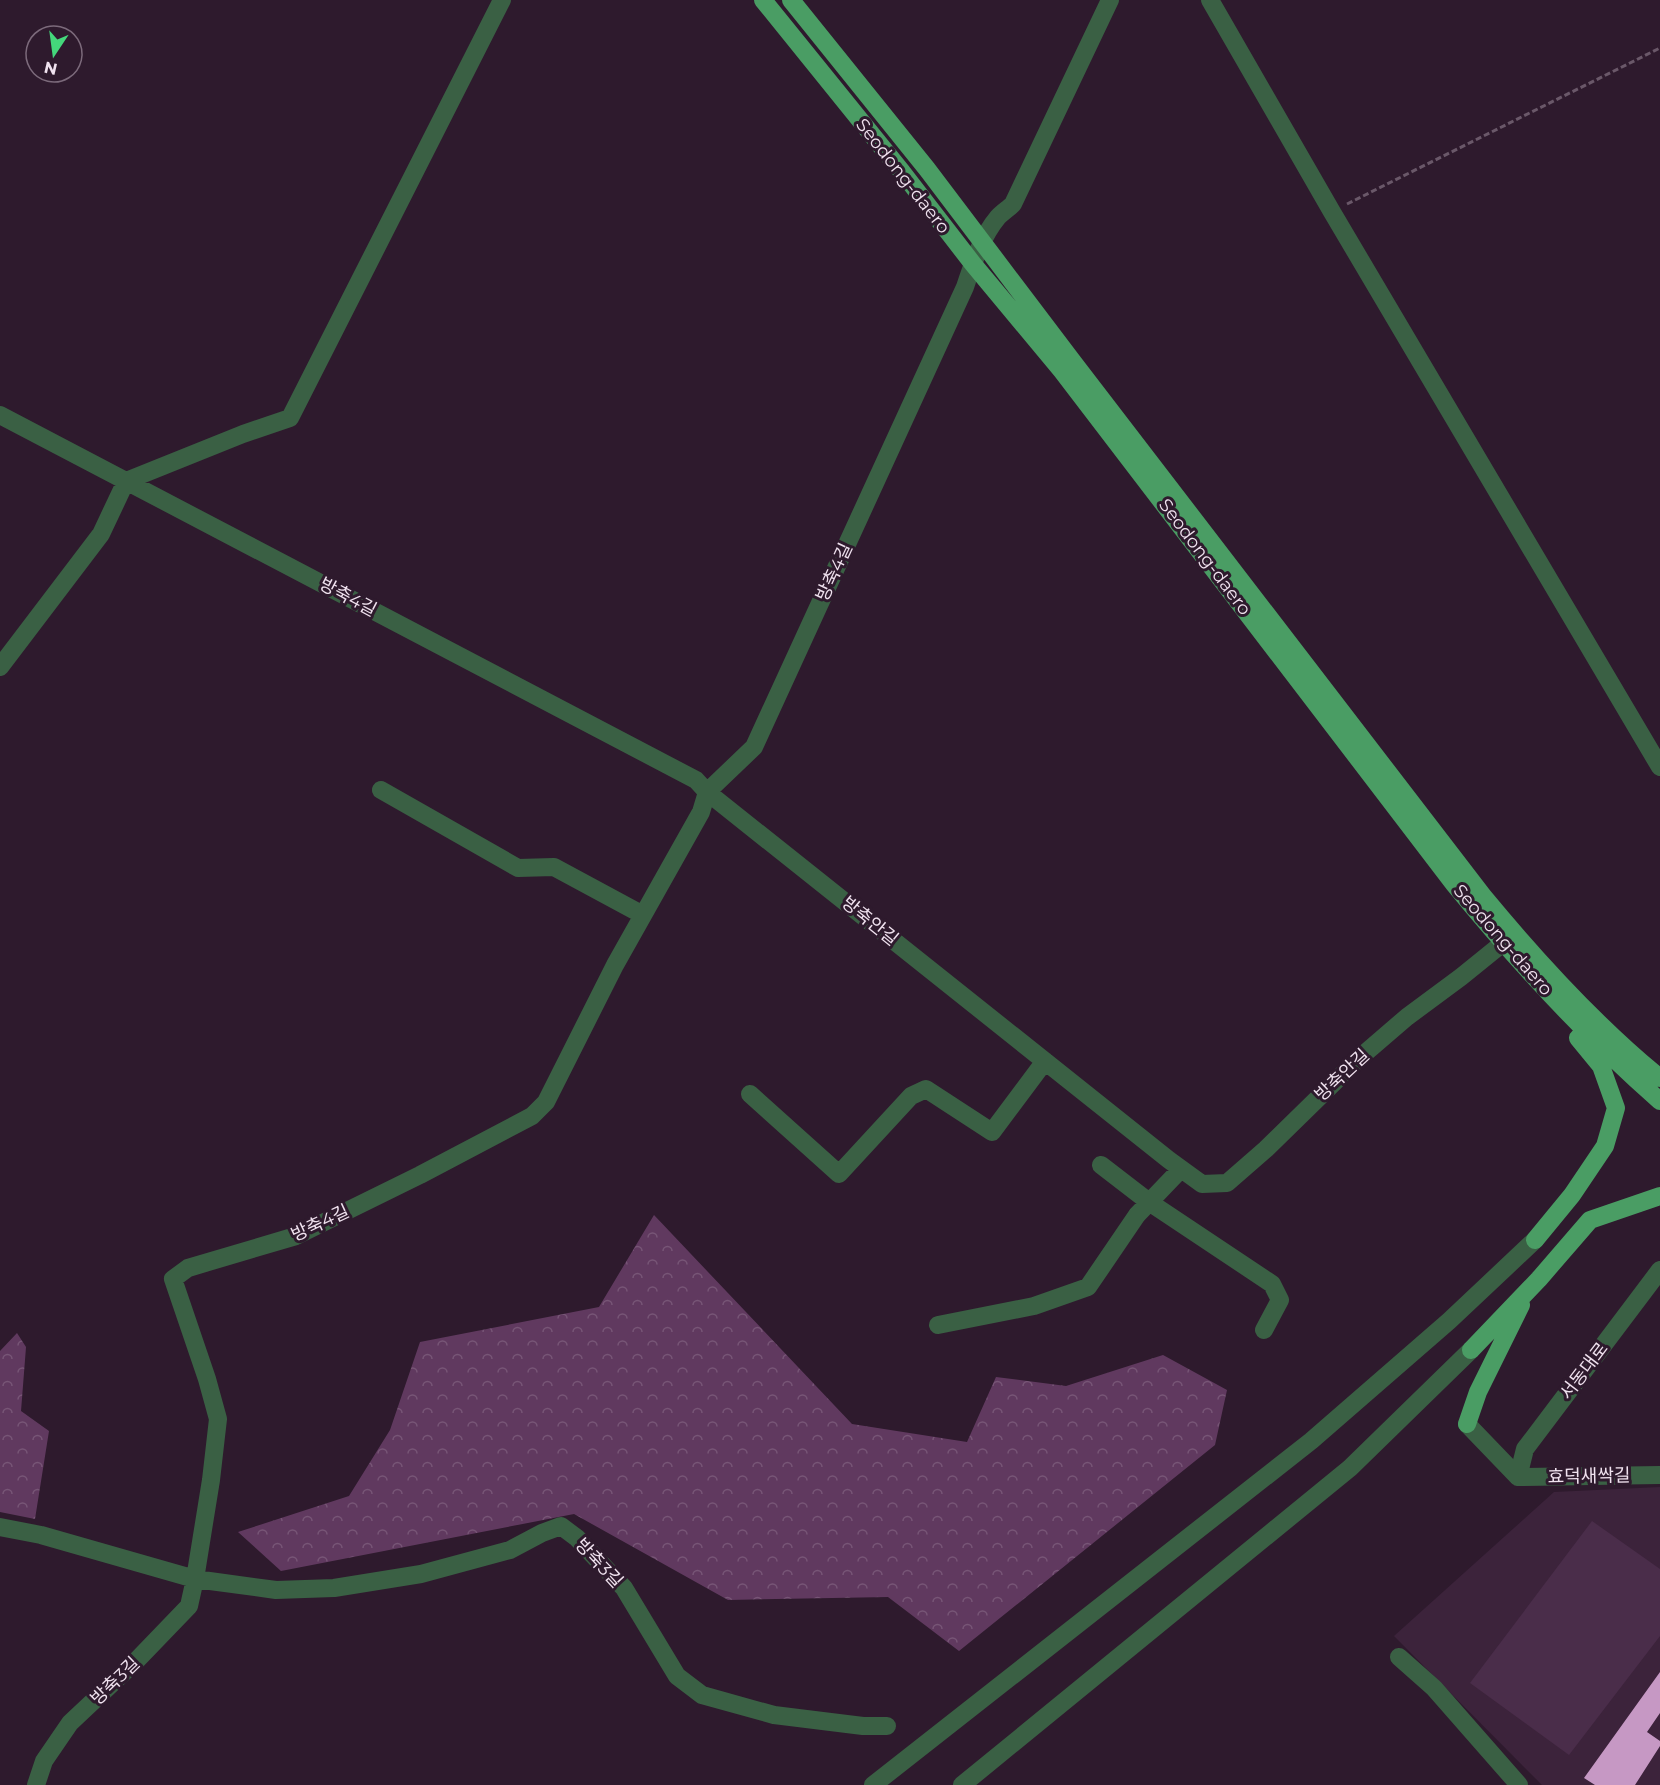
<svg xmlns="http://www.w3.org/2000/svg" width="1660" height="1785" viewBox="0 0 1660 1785" font-family="Montserrat,'Noto Sans KR',sans-serif">
<defs>
<pattern id="forest-crowns" width="20" height="18" patternUnits="userSpaceOnUse" patternTransform="scale(1.5)"><rect width="20" height="18" fill="#60395f"/><path d="M2 6a3 3 0 1 1 6 0M12 15a3 3 0 1 1 6 0" fill="none" stroke="#775576"/></pattern>
</defs>
<rect width="100%" height="100%" fill="#2e1a2d"/>
<path fill="#3c233b" d="M 1660,1487 L 1660,1785 L 1542,1785 L 1394,1636 L 1554,1492 Z"/>
<path fill="#4a2d4a" d="M 1592,1521 L 1660,1569 L 1660,1636 L 1569,1755 L 1470,1683 Z"/>
<path fill="url(#forest-crowns)" d="M 654,1215 L 852,1424 L 967,1442 L 996,1377 L 1066,1386 L 1163,1355 L 1227,1390 L 1215,1445 L 959,1651 L 888,1597 L 728,1600 L 574,1514 L 281,1571 L 238,1532 L 349,1496 L 390,1430 L 420,1342 L 599,1307 Z
M 17,1333 L 26,1347 L 21,1411 L 49,1431 L 35,1519 L 0,1512 L 0,1351 Z"/>
<path fill="#c698c4" d="M 1660,1672 L 1660,1713 L 1647,1732 L 1660,1741 L 1660,1746 L 1635,1785 L 1595,1785 L 1584,1778 Z"/>
<g fill="none" stroke-linecap="round" stroke-linejoin="round">
<path stroke="#6a5869" stroke-width="3" stroke-dasharray="6 3" stroke-linecap="butt" d="M 1347,204 L 1660,48"/>
<path stroke="#3a6044" stroke-width="18" d="M 1210,0 L 1332,212 L 1660,767
M 0,415 L 696,780 L 707,792 L 1169,1160 L 1202,1184 L 1227,1183 L 1266,1149 L 1357,1060 L 1407,1017 L 1461,977 L 1503,943
M 0,667 L 101,534 L 126,481 L 243,434 L 290,418 L 502,0
M 381,790 L 518,868 L 554,867 L 643,915
M 750,1094 L 839,1174 L 911,1096 L 926,1089 L 992,1132 L 1045,1061
M 1101,1165 L 1149,1202 L 1272,1284 L 1280,1300 L 1264,1330
M 938,1325 L 1034,1306 L 1088,1287 L 1137,1215 L 1181,1169
M 1467,1424 L 1518,1477
M 1518,1477 L 1525,1449 L 1660,1270
M 1518,1477 L 1660,1475
M 0,1527 L 41,1535 L 195,1579 L 189,1606 L 137,1660 L 70,1723 L 44,1761 L 36,1785
M 1399,1657 L 1434,1688 L 1519,1785
M 887,1726 L 863,1726 L 774,1715 L 702,1695 L 677,1676 L 624,1588 L 577,1538 L 561,1526 L 542,1533 L 510,1550 L 421,1574 L 334,1588 L 276,1590 L 195,1579 L 211,1480 L 218,1419 L 207,1379 L 173,1279 L 188,1268 L 296,1236 L 420,1175 L 532,1116 L 546,1102 L 615,965 L 701,812 L 707,792 L 754,747 L 965,287 C 973,263 982,236 998,217 C 1003,212 1009,208 1013,204 L 1110,0
M 873,1785 L 1311,1441 L 1449,1321 L 1535,1240
M 962,1785 L 1350,1468 L 1471,1350"/>
<path stroke="#4a9d64" stroke-width="18" d="M 763,0 L 902,172 L 973,264 L 1062,371 L 1454,884 C 1517,961 1585,1035 1660,1101
M 791,0 L 927,169 L 1073,362 L 1483,896 C 1536,960 1596,1026 1660,1078
M 1535,1240 L 1572,1195 L 1605,1146 L 1616,1108 L 1601,1066 L 1578,1038
M 1471,1350 L 1539,1279 L 1590,1220 L 1660,1196
M 1467,1424 L 1478,1392 L 1521,1305"/>
</g>
<g text-anchor="middle" dominant-baseline="central" stroke-width="6" stroke-linejoin="round" paint-order="stroke">
<g font-size="18" fill="#f0e2ef" stroke="#2e1a2d">
<text transform="translate(903 176) rotate(52)">Seodong-daero</text>
<text transform="translate(1205 557) rotate(53)">Seodong-daero</text>
<text transform="translate(834 572) rotate(-65)">방축4길</text>
<text transform="translate(348 597) rotate(28)">방축4길</text>
<text transform="translate(870 921) rotate(39)">방축안길</text>
<text transform="translate(1503 940) rotate(49)">Seodong-daero</text>
<text transform="translate(1342 1075) rotate(-43)">방축안길</text>
<text transform="translate(320 1223) rotate(-25)">방축4길</text>
<text transform="translate(1584 1371) rotate(-53)">서동대로</text>
<text transform="translate(1589 1476) rotate(-1)">효덕새싹길</text>
<text transform="translate(599 1563) rotate(47)">방축3길</text>
<text transform="translate(115 1681) rotate(-44)">방축3길</text>
</g>
</g>
<g transform="translate(54 54) rotate(193)"><circle r="28" fill="#2e1a2d" stroke="#7c6a7b" stroke-width="1.5"/>
<path d="M0-4.5L10 22L0 15L-10 22Z" fill="#44d77b"/>
<text y="-9" font-size="16" font-weight="bold" text-anchor="middle" fill="#f0e2ef">N</text>
</g>
</svg>
